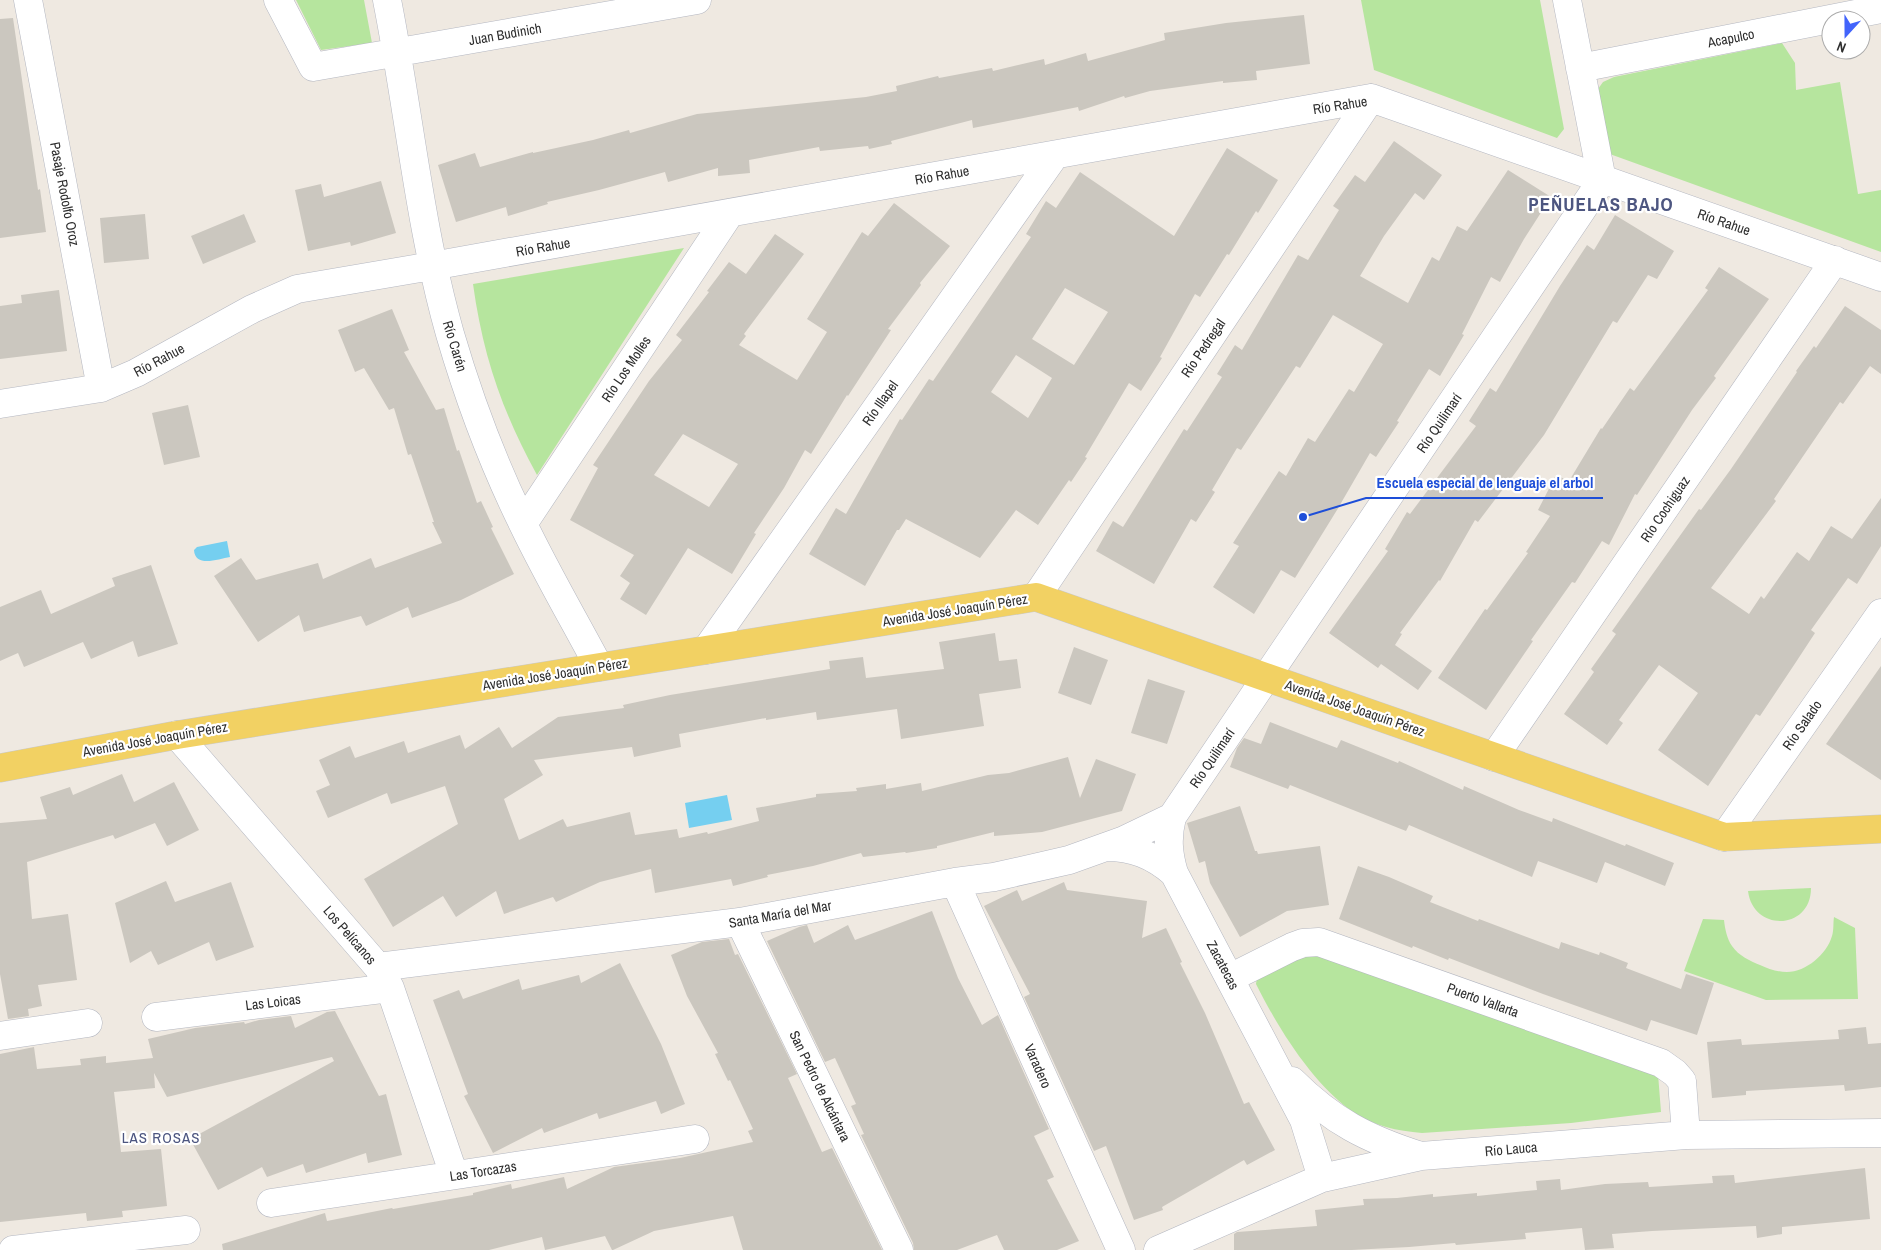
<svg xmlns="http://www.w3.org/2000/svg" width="1881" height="1250" viewBox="0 0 1881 1250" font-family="'Archivo Narrow',sans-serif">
<rect width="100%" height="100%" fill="#efe9e1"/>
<path fill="#b6e59e" d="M 296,0 L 364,0 L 372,43 L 321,50 Z
M 1361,0 L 1540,0 L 1564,129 L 1557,138 L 1374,70 Z
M 1782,43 L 1795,63 L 1796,90 L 1840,82 L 1858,194 L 1881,190 L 1881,252 L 1607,153 L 1598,89 L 1603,82 L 1614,77 Z
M 684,248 L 537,475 C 502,411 483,356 473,284 Z
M 1811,888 C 1811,931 1753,932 1748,891 Z
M 1834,917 L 1855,928 L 1858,999 L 1766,1000 L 1684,971 L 1703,919 L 1724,920 C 1725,929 1727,939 1732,946 C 1739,956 1750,961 1760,965 C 1768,969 1778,972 1787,972 C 1806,972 1827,954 1832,936 C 1834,930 1833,923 1834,917 Z
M 1307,947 L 1658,1074 L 1661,1112 L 1571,1123 L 1422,1133 C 1397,1131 1374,1126 1353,1112 C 1312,1083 1278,1028 1256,984 L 1257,977 Z"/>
<path fill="#75cff0" d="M 227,541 L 230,557 C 218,559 195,568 194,550 L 197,547 Z
M 727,795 L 732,820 L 689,828 L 685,803 Z"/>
<path fill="#cbc7bf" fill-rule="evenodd" d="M 1304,15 L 1310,64 L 1256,71 L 1257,80 L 1223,83 L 1223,81 L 1150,91 L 1125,98 L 1124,96 L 1079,111 L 1078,107 L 973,128 L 972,120 L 891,141 L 892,144 L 869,149 L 868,146 L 820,151 L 819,147 L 749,160 L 750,173 L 718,176 L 718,168 L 668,182 L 665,172 L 599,190 L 547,202 L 548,204 L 508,216 L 506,207 L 456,222 L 438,165 L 475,153 L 480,167 L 533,152 L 533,153 L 593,140 L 629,130 L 630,133 L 697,114 L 866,97 L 897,91 L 896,86 L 938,76 L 939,78 L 992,68 L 993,71 L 1044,59 L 1045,65 L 1086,53 L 1088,61 L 1165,40 L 1164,33 L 1226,23 Z
M 13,18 L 38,190 L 40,189 L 46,232 L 0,238 L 0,19 Z
M 1394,141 L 1442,175 L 1424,200 L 1415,193 L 1384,236 L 1360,276 L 1408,303 L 1432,257 L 1439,261 L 1457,226 L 1467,231 L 1508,170 L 1551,197 L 1524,239 L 1500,282 L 1491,277 L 1462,334 L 1464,335 L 1440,376 L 1429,369 L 1397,421 L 1399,422 L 1376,457 L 1370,453 L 1337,510 L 1295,578 L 1281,570 L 1254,614 L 1213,587 L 1239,546 L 1233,543 L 1279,471 L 1286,476 L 1308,438 L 1315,442 L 1349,389 L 1354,392 L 1383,344 L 1333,315 L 1300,368 L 1296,366 L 1241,450 L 1237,448 L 1212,490 L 1215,492 L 1196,522 L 1191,519 L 1154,584 L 1096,551 L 1113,521 L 1123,527 L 1184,429 L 1187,431 L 1222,377 L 1217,374 L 1235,345 L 1242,350 L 1298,255 L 1308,260 L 1339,210 L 1333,206 L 1355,175 L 1365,182 Z
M 1227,148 L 1278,180 L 1258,213 L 1256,211 L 1229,255 L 1227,254 L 1200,297 L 1195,294 L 1160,357 L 1162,358 L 1141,391 L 1129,383 L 1085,457 L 1087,458 L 1071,482 L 1069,480 L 1038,525 L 1016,510 L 980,558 L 906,519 L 899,530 L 897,530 L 865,586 L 809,554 L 836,508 L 846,514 L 900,419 L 902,420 L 929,379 L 933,381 L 1031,237 L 1026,234 L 1046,201 L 1056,208 L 1080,172 L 1174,236 ZM 1065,288 L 1108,312 L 1074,365 L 1032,339 ZM 1016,355 L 1052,378 L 1028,418 L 991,392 Z
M 381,181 L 396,233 L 351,246 L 350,242 L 308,251 L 295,190 L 321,184 L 324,197 Z
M 894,203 L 950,246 L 920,283 L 921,285 L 888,329 L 891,330 L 848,396 L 847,395 L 811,454 L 805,450 L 784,488 L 754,533 L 756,534 L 732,574 L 688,548 L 646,615 L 620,599 L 630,583 L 620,576 L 634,555 L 570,520 L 598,468 L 593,465 L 649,381 L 682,340 L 676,335 L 709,292 L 707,291 L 729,262 L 746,274 L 775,234 L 804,254 L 744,334 L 746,336 L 739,345 L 797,380 L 827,332 L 807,319 L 862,232 L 868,236 ZM 683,434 L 738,464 L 709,507 L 654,475 Z
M 145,214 L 149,259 L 104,263 L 100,218 Z
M 244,214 L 256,242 L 203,264 L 191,236 Z
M 1615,215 L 1674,251 L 1657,279 L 1648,275 L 1617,323 L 1613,321 L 1544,435 L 1478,522 L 1475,520 L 1440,581 L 1439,580 L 1400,633 L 1402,634 L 1395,645 L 1432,671 L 1418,690 L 1381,664 L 1378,668 L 1329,633 L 1388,551 L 1385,549 L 1407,512 L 1410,514 L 1476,426 L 1469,421 L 1490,388 L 1496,392 L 1560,286 L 1587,245 L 1594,250 Z
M 1719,267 L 1769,299 L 1714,376 L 1716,378 L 1692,410 L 1637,495 L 1635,494 L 1609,545 L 1602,541 L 1575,583 L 1572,582 L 1531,640 L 1533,641 L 1486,710 L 1438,678 L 1485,609 L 1487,610 L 1528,553 L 1526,552 L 1550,516 L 1538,510 L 1556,475 L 1569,481 L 1601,428 L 1602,429 L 1630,388 L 1634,391 L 1708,290 L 1705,288 Z
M 59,290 L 67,351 L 0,359 L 0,306 L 22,303 L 21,295 Z
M 1845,306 L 1881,330 L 1881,374 L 1870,366 L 1843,404 L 1840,402 L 1774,499 L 1776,501 L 1711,588 L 1749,614 L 1761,596 L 1764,599 L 1797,552 L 1809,561 L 1831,526 L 1852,539 L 1881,498 L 1881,546 L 1857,584 L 1848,578 L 1811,630 L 1815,633 L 1796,662 L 1760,716 L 1756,714 L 1708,786 L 1658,750 L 1698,693 L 1659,665 L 1619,720 L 1623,723 L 1607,745 L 1564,714 L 1594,672 L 1591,669 L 1616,634 L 1612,631 L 1699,509 L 1701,510 L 1731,469 L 1797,372 L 1796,371 L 1814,346 L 1816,348 Z
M 392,309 L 409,350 L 404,352 L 436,410 L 444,408 L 457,451 L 459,450 L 477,503 L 481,501 L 493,527 L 491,528 L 514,574 L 461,600 L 412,618 L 408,607 L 366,626 L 361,616 L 304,632 L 299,615 L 258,642 L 214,576 L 241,558 L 256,580 L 318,563 L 323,579 L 371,558 L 375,568 L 442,543 L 432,522 L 434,522 L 411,454 L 408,455 L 394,408 L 389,410 L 364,368 L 355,372 L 338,330 Z
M 188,405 L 200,457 L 164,465 L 152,413 Z
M 151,565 L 178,644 L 138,657 L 133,641 L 91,659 L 83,642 L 24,667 L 18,653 L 0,661 L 0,607 L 41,590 L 51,614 L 115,586 L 112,578 Z
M 995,633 L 999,661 L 1017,659 L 1021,688 L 979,694 L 984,726 L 901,739 L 897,709 L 817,720 L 816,712 L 766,720 L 766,718 L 679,734 L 681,747 L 634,757 L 632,747 L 534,760 L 543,775 L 504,799 L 519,840 L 563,819 L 567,827 L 630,812 L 635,835 L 677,829 L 679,838 L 707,832 L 708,834 L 759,821 L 756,808 L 816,797 L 816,794 L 857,791 L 856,788 L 886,784 L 886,789 L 921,783 L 922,791 L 988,775 L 1009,773 L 1068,757 L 1080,798 L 1096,759 L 1136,774 L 1122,811 L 1042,832 L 994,836 L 994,832 L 937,846 L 937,848 L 906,853 L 905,852 L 863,857 L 861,853 L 813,866 L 767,875 L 768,877 L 733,886 L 731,879 L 655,893 L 651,869 L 600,882 L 556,902 L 553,897 L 504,914 L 496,891 L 456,917 L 443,896 L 393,927 L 364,879 L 458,824 L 445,786 L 391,804 L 387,793 L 328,818 L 316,791 L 330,785 L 319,760 L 350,746 L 355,758 L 404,741 L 408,753 L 460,735 L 465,749 L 499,727 L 512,748 L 558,717 L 624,708 L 623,705 L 670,695 L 830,669 L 829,661 L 863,657 L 866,678 L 944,669 L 939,642 Z
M 1074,647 L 1108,660 L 1091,705 L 1058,693 Z
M 1881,666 L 1881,780 L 1826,744 Z
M 1148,679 L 1185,691 L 1167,744 L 1131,733 Z
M 1270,722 L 1337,748 L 1341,740 L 1398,763 L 1399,761 L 1463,790 L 1464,786 L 1519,810 L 1552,822 L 1553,818 L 1625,846 L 1626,844 L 1674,863 L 1665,886 L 1605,862 L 1597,883 L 1538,861 L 1532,877 L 1409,825 L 1406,831 L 1290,785 L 1288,789 L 1230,767 L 1237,748 L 1244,738 L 1261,744 Z
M 122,774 L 134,802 L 174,782 L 199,830 L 167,846 L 155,823 L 115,839 L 113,835 L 27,862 L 32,919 L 68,914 L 77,980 L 38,985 L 42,1006 L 28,1009 L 29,1016 L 8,1019 L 0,974 L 0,823 L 47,819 L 40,797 L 70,787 L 73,795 Z
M 1240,806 L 1255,851 L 1257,851 L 1258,854 L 1320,846 L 1329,905 L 1287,911 L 1240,937 L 1210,883 L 1205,861 L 1199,863 L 1187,823 Z
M 1358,866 L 1389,877 L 1433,896 L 1430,902 L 1478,921 L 1479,919 L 1559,949 L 1561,942 L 1599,955 L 1600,952 L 1628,963 L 1626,968 L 1681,989 L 1686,974 L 1714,983 L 1697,1035 L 1651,1020 L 1647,1031 L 1543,994 L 1449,958 L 1448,960 L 1413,946 L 1412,948 L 1339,919 Z
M 166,881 L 175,902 L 231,882 L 254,947 L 216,961 L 209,942 L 158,965 L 151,951 L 130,963 L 115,903 Z
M 1064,882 L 1067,890 L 1147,901 L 1142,938 L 1166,928 L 1182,962 L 1180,963 L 1205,1013 L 1244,1104 L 1249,1102 L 1275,1150 L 1247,1165 L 1244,1160 L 1162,1207 L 1163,1210 L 1134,1220 L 1106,1146 L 1094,1151 L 1024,997 L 1030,994 L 984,906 L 1017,890 L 1022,901 Z
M 932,911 L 958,978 L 982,1025 L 998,1015 L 1049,1129 L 1034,1136 L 1054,1177 L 1047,1180 L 1079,1241 L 1057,1250 L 1004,1250 L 997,1235 L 957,1250 L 914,1250 L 913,1243 L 861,1135 L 864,1134 L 851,1106 L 856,1104 L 835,1058 L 825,1062 L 767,941 L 799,927 L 807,925 L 814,943 L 848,925 L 855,940 Z
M 729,939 L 735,955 L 738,954 L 797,1074 L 788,1078 L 822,1152 L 832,1148 L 882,1250 L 743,1250 L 733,1216 L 654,1231 L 613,1250 L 612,1250 L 605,1236 L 545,1250 L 542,1237 L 489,1250 L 223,1250 L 222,1244 L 325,1213 L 327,1221 L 392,1208 L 393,1209 L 473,1195 L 473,1193 L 511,1184 L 512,1189 L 564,1177 L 567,1189 L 614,1167 L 680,1158 L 753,1142 L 748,1131 L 753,1129 L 730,1080 L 728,1081 L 715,1054 L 718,1053 L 687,996 L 671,955 L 702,942 Z
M 620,963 L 661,1044 L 685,1104 L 661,1114 L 656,1101 L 599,1119 L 597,1113 L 544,1133 L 542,1128 L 493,1153 L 464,1096 L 468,1094 L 433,1000 L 459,990 L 463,999 L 519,979 L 522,990 L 579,975 L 581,983 Z
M 335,1011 L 379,1096 L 386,1094 L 402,1155 L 368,1163 L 366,1153 L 306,1173 L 303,1164 L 267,1177 L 262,1167 L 218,1190 L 190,1139 L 334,1061 L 332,1057 L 167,1097 L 154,1073 L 155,1088 L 114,1092 L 121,1152 L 161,1149 L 167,1206 L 122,1211 L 123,1217 L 87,1221 L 86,1213 L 0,1222 L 0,1054 L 34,1047 L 37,1069 L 81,1065 L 80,1059 L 106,1056 L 106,1063 L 153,1058 L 148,1039 L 195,1028 L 244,1022 L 245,1024 L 259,1020 L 291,1016 L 295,1028 L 327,1012 Z
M 1866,1027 L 1868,1044 L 1881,1043 L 1881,1087 L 1845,1091 L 1844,1085 L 1746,1091 L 1746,1095 L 1712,1098 L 1707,1042 L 1741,1039 L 1742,1045 L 1839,1039 L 1838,1030 Z
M 1865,1168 L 1870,1219 L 1782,1227 L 1782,1234 L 1757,1238 L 1756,1226 L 1652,1231 L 1612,1234 L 1614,1248 L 1585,1250 L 1582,1228 L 1525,1233 L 1526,1239 L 1456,1245 L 1455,1243 L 1409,1247 L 1352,1250 L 1234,1250 L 1234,1234 L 1237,1232 L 1317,1226 L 1315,1210 L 1364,1205 L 1363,1199 L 1397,1198 L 1433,1194 L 1433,1197 L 1477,1193 L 1477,1196 L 1537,1190 L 1536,1181 L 1560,1179 L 1561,1190 L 1605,1184 L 1648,1182 L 1649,1187 L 1713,1183 L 1712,1176 L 1734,1175 L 1735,1183 Z"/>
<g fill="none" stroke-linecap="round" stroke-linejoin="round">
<g stroke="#b4b7c1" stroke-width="29">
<path id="minor" d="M 28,0 L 101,388
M 278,0 L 313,67 L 697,0
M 387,0 C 409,111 419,225 450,334 C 469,399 493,463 523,524 C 546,572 574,620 599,667
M 1580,68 L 1881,9
M 0,404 L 101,388 L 136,373 L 252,309 L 297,289 L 432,266 L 1371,98 L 1881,277
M 523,524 L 730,213
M 1036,597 L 1371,98
M 706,650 L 1055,155
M 177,735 L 378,967 L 390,988 L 454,1175
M 1494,757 L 1835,260
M 1724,837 L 1881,613
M 1106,847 C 1133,847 1153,855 1174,873
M 955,882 L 1121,1250
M 740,922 L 899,1250
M 378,967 L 740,922 L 955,882 L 994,877 L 1069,860 L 1122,841 L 1172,817
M 1230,978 L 1292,947 L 1303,943 L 1319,942 L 1661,1063 L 1675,1073 L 1682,1081 L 1686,1135
M 156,1017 L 390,988
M 0,1036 L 88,1023
M 1292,1081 C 1332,1121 1367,1139 1421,1156
M 1322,1178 L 1304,1120 L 1174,873 C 1168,853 1167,837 1172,817 L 1602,180 L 1567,0
M 271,1203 L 695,1139
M 13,1250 L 186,1230
M 1158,1250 L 1322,1178 L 1421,1156 L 1686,1135 L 1881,1133"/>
</g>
<g stroke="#c9c9c9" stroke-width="29">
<path id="major" d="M 0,768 L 177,735 L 1036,597 L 1724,837 L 1881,829"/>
</g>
<use href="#minor" stroke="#fff" stroke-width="28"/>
<use href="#major" stroke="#f2d163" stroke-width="28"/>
</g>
<g text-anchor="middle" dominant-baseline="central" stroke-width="4.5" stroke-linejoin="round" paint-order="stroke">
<g font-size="14" fill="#2e2e2e" stroke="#fff">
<text transform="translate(505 34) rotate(-10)">Juan Budinich</text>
<text transform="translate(1731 38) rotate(-11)">Acapulco</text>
<text transform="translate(1340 105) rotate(-9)">Río Rahue</text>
<text transform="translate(942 175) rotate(-10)">Río Rahue</text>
<text transform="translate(65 194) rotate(79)">Pasaje Rodolfo Oroz</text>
<text transform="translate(1724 222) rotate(19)">Río Rahue</text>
<text transform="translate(543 247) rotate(-10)">Río Rahue</text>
<text transform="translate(455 346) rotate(73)">Río Carén</text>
<text transform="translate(1203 348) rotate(-56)">Río Pedregal</text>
<text transform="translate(159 360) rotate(-28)">Río Rahue</text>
<text transform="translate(626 369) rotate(-56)">Río Los Molles</text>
<text transform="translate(880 403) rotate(-55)">Río Illapel</text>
<text transform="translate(1439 423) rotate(-56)">Río Quilimarí</text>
<text transform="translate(1665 509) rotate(-56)">Río Cochiguaz</text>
<text transform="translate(955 610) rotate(-9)">Avenida José Joaquín Pérez</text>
<text transform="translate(555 674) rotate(-9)">Avenida José Joaquín Pérez</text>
<text transform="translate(1355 708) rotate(19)">Avenida José Joaquín Pérez</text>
<text transform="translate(1802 725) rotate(-55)">Río Salado</text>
<text transform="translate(155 739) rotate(-10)">Avenida José Joaquín Pérez</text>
<text transform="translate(1212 758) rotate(-56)">Río Quilimarí</text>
<text transform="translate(780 914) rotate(-10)">Santa María del Mar</text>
<text transform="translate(350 935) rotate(49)">Los Pelícanos</text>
<text transform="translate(1223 965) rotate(62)">Zacatecas</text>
<text transform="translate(1483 1000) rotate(20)">Puerto Vallarta</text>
<text transform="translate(273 1002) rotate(-7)">Las Loicas</text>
<text transform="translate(1038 1066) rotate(66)">Varadero</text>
<text transform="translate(820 1086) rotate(64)">San Pedro de Alcántara</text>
<text transform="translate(1511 1149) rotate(-5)">Río Lauca</text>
<text transform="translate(483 1171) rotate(-9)">Las Torcazas</text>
</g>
<g font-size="15" letter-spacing="1" fill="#4d5680" stroke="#fff">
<text x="161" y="1137">LAS ROSAS</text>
</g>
<g font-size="19" font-weight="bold" letter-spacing="1" fill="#4d5680" stroke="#fff">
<text x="1601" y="204">PEÑUELAS BAJO</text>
</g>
</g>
<path fill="none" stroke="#1d4ed8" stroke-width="2" d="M1303 517L1366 498H1603"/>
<circle fill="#1d4ed8" stroke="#fff" stroke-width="2" cx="1303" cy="517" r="5"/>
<g font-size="15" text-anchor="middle" font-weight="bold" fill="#1d4ed8" stroke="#fff" stroke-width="4.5" stroke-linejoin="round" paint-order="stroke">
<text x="1485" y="488">Escuela especial de lenguaje el arbol</text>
</g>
<g transform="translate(1846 35) rotate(201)"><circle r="24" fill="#ffffff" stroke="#ababab"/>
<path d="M0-4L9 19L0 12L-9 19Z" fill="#4264fb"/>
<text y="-8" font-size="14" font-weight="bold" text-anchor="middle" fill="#2e2e2e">N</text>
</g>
</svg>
